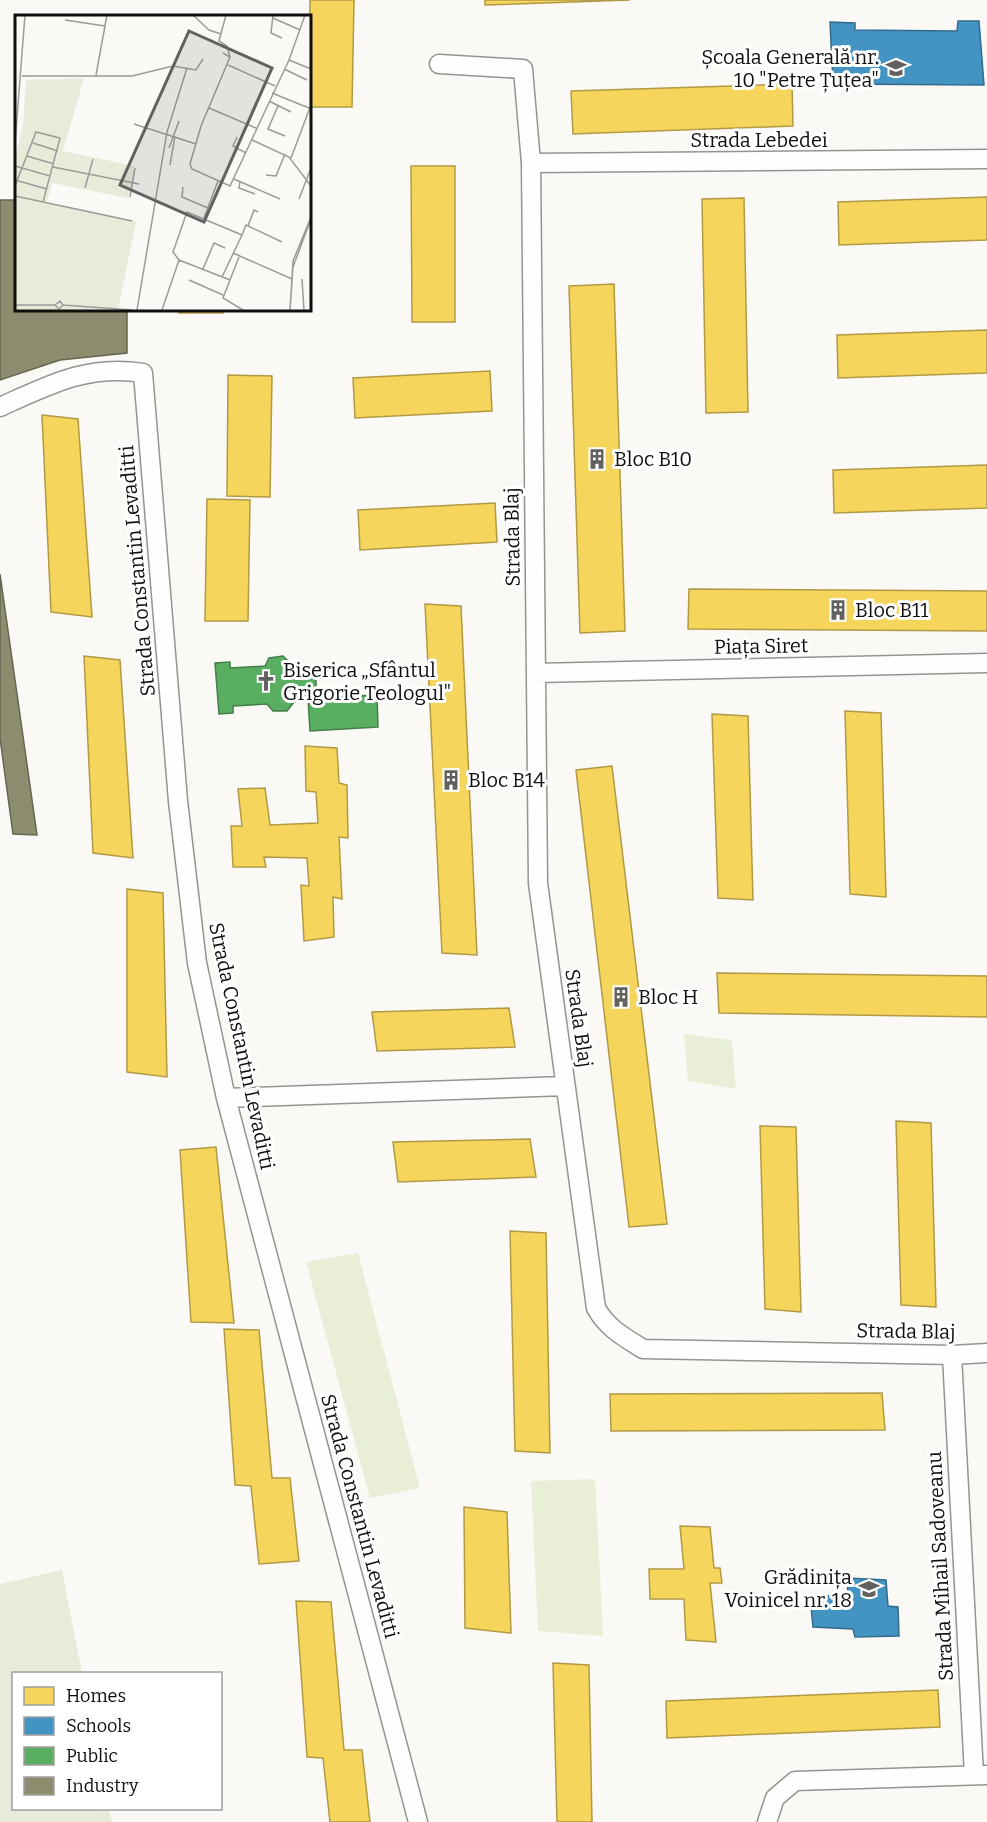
<svg xmlns="http://www.w3.org/2000/svg" width="987" height="1822" viewBox="0 0 987 1822" font-family="Bitter,serif">
<rect width="100%" height="100%" fill="#fbf9f5"/>
<path fill="#e8efd6" d="M 684,1034 L 732,1040 L 736,1089 L 688,1081 Z
M 358,1253 L 420,1488 L 370,1498 L 306,1262 Z
M 595,1479 L 603,1636 L 538,1631 L 531,1481 Z"/>
<path fill="#e9ebda" d="M 62,1570 L 82,1673 L 14,1674 L 14,1808 L 109,1809 L 112,1822 L 0,1822 L 0,1584 Z"/>
<path fill="#f6d55c" stroke="#b19a45" stroke-width="1.5" d="M 310,0 L 354,0 L 352,107 L 309,107 Z
M 485,0 L 630,0 L 485,5 Z
M 792,84 L 793,126 L 573,134 L 571,91 Z
M 411,166 L 455,166 L 455,322 L 412,322 Z
M 987,197 L 987,240 L 839,245 L 838,202 Z
M 744,198 L 748,412 L 706,413 L 702,199 Z
M 614,284 L 625,631 L 580,633 L 569,286 Z
M 179,309 L 223,309 L 223,313 L 179,313 Z
M 987,330 L 987,373 L 838,378 L 837,335 Z
M 490,371 L 492,411 L 355,418 L 353,378 Z
M 228,375 L 272,376 L 270,497 L 227,496 Z
M 42,415 L 78,419 L 92,617 L 51,612 Z
M 987,465 L 987,508 L 834,513 L 833,470 Z
M 207,499 L 250,500 L 248,621 L 205,621 Z
M 495,503 L 497,542 L 360,550 L 358,510 Z
M 689,589 L 987,591 L 987,631 L 688,629 Z
M 425,604 L 461,606 L 477,955 L 442,953 Z
M 84,656 L 120,660 L 133,858 L 93,853 Z
M 845,711 L 881,713 L 886,897 L 850,894 Z
M 712,714 L 748,716 L 753,900 L 718,898 Z
M 305,746 L 337,748 L 339,783 L 347,785 L 348,838 L 339,837 L 342,899 L 333,897 L 334,937 L 304,941 L 301,885 L 309,886 L 307,858 L 264,857 L 266,867 L 233,867 L 231,826 L 242,826 L 238,789 L 265,788 L 270,825 L 318,823 L 316,792 L 306,791 Z
M 612,766 L 667,1224 L 629,1227 L 576,770 Z
M 127,889 L 163,893 L 167,1077 L 127,1072 Z
M 717,973 L 987,976 L 987,1017 L 719,1013 Z
M 509,1008 L 515,1047 L 377,1051 L 372,1012 Z
M 896,1121 L 931,1123 L 936,1307 L 901,1305 Z
M 760,1126 L 796,1127 L 801,1312 L 765,1309 Z
M 530,1139 L 536,1177 L 398,1182 L 393,1142 Z
M 216,1147 L 234,1323 L 191,1322 L 180,1150 Z
M 510,1231 L 546,1233 L 550,1453 L 515,1451 Z
M 224,1329 L 259,1330 L 272,1478 L 290,1478 L 299,1561 L 259,1564 L 251,1486 L 235,1485 Z
M 882,1393 L 885,1430 L 611,1431 L 610,1394 Z
M 464,1507 L 507,1512 L 511,1633 L 465,1628 Z
M 680,1526 L 710,1527 L 714,1568 L 720,1568 L 722,1583 L 710,1583 L 716,1642 L 686,1640 L 684,1599 L 650,1599 L 649,1569 L 684,1569 Z
M 296,1601 L 331,1602 L 344,1750 L 362,1750 L 370,1822 L 330,1822 L 323,1758 L 307,1757 Z
M 553,1663 L 589,1665 L 592,1822 L 557,1822 Z
M 938,1690 L 940,1727 L 667,1738 L 666,1701 Z"/>
<path fill="#4393c3" stroke="#336b8d" stroke-width="1.5" d="M 958,21 L 979,21 L 984,85 L 833,84 L 830,22 L 855,23 L 855,30 L 957,31 Z
M 847,1578 L 886,1580 L 888,1606 L 898,1607 L 899,1636 L 855,1637 L 853,1629 L 813,1627 L 810,1596 L 848,1595 Z"/>
<path fill="#5aae61" stroke="#447e48" stroke-width="1.5" d="M 283,656 L 291,664 L 298,664 L 298,669 L 309,670 L 316,677 L 316,686 L 311,694 L 300,696 L 301,700 L 294,702 L 287,711 L 273,711 L 267,704 L 233,706 L 233,713 L 219,714 L 215,663 L 230,662 L 230,668 L 265,666 L 269,658 Z
M 377,695 L 378,727 L 310,731 L 308,698 Z"/>
<path fill="#8c8c6e" stroke="#666652" stroke-width="1.5" d="M 0,200 L 16,200 L 16,309 L 127,309 L 127,353 L 60,360 L 0,380 Z
M 0,574 L 37,835 L 13,834 L 0,738 Z"/>
<g fill="none" stroke-linecap="round" stroke-linejoin="round">
<g stroke="#959493" stroke-width="21">
<path id="minor" d="M 439,64 L 523,69 L 531,163 L 538,883 L 596,1308 C 607,1328 624,1337 643,1349 L 952,1355 L 987,1353
M 531,163 L 987,159
M 0,407 C 49,385 88,364 143,373 L 178,801 L 197,963 L 226,1098 L 418,1822
M 536,673 L 987,663
M 226,1098 L 565,1086
M 952,1355 L 974,1775
M 767,1822 L 775,1798 L 795,1781 L 987,1775"/>
</g>
<use href="#minor" stroke="#fefefe" stroke-width="18"/>
</g>
<defs>
<g id="school-bare" transform="scale(1.62)"><path d="M0-5L7-2L0 1L-7-2ZM-4 1L0 2.5L4 1V4Q0 6-4 4Z" fill="#626160" stroke="#fff" stroke-width="2.5" paint-order="stroke"/></g>
<g id="building-bare" transform="scale(1.62)"><path d="M-4-6H4V6H1V3H-1V6H-4ZM-2.5-4.3h1.7v1.8h-1.7ZM.8-4.3h1.7v1.8H.8ZM-2.5-1h1.7V.8h-1.7ZM.8-1h1.7V.8H.8Z" fill="#626160" stroke="#fff" stroke-width="2.5" paint-order="stroke"/></g>
<g id="church-bare" transform="scale(1.62)"><path d="M-1.2-6h2.4v3.5h3.3v2.4h-3.3V6h-2.4V-.1h-3.3v-2.4h3.3Z" fill="#626160" stroke="#fff" stroke-width="2.5" paint-order="stroke"/></g>
</defs>
<g fill-rule="evenodd">
<use href="#school-bare" x="896" y="68"/>
<use href="#building-bare" x="597" y="459"/>
<use href="#building-bare" x="838" y="610"/>
<use href="#church-bare" x="266" y="681"/>
<use href="#building-bare" x="451" y="780"/>
<use href="#building-bare" x="621" y="997"/>
<use href="#school-bare" x="869" y="1589"/>
</g>
<g text-anchor="middle" dominant-baseline="central" stroke-width="6" stroke-linejoin="round" paint-order="stroke">
<g font-size="20" fill="#0f0f0f" stroke="#fff" text-anchor="start">
<text x="879" y="57" text-anchor="end">Școala Generală nr.<tspan x="879" dy="23">10 "Petre Țuțea"</tspan></text>
<text x="614" y="459">Bloc B10</text>
<text x="855" y="610">Bloc B11</text>
<text x="283" y="670">Biserica „Sfântul<tspan x="283" dy="23">Grigorie Teologul"</tspan></text>
<text x="468" y="780">Bloc B14</text>
<text x="638" y="997">Bloc H</text>
<text x="852" y="1577" text-anchor="end">Grădinița<tspan x="852" dy="23">Voinicel nr. 18</tspan></text>
</g>
<g font-size="20" fill="#0f0f0f" stroke="#fff">
<text x="759" y="140">Strada Lebedei</text>
<text transform="translate(512 537) rotate(-91)">Strada Blaj</text>
<text transform="translate(137 571) rotate(-95)">Strada Constantin Levaditti</text>
<text transform="translate(761 646) rotate(-1)">Piața Siret</text>
<text transform="translate(579 1018) rotate(82)">Strada Blaj</text>
<text transform="translate(242 1046) rotate(78)">Strada Constantin Levaditti</text>
<text transform="translate(906 1331) rotate(1)">Strada Blaj</text>
<text transform="translate(360 1516) rotate(75)">Strada Constantin Levaditti</text>
<text transform="translate(940 1566) rotate(-93)">Strada Mihail Sadoveanu</text>
</g>
</g>
<g transform="translate(15 15)">
<rect width="296" height="296" fill="#fbf9f5"/>
<path d="M 69,63 L 48,136 L 120,151 L 113,183 L 37,168 L 32,187 L 121,206 L 103,295 L 0,295 L 0,143 L 8,109 L 11,65 Z" fill="#e9ebda"/>
<path fill="none" stroke="#9d9b99" stroke-width="1.5" d="M 178,0 L 194,15 L 206,19M 211,0 L 204,26 L 212,31 L 215,42M 258,0 L 256,18 L 267,23M 258,3 L 285,15M 50,5 L 90,11M 208,38 L 215,42 L 186,111 L 175,149 L 177,154 L 215,171 L 274,45 L 290,0M 274,45 L 296,54M 213,50 L 260,71M 269,54 L 292,65M 81,60 L 92,0M 7,61 L 117,61 L 158,51 L 181,55 L 188,44M 257,78 L 294,93M 254,86 L 276,97M 263,91 L 253,114 L 270,121M 194,93 L 241,113M 119,109 L 181,129M 222,122 L 218,131 L 231,138M 237,125 L 274,142 L 296,171M 0,128 L 10,0M 18,128 L 43,136M 154,133 L 164,106M 12,141 L 39,149M 276,143 L 296,90M 155,150 L 160,121M 0,151 L 35,161M 38,152 L 124,169M 251,160 L 261,161 L 270,139M 219,164 L 265,184M 0,165 L 32,174M 225,167 L 224,173 L 240,179M 0,171 L 21,117 L 45,123 L 28,187M 168,172 L 167,182 L 193,193M 70,173 L 78,144M 0,181 L 117,206M 115,182 L 120,153M 284,184 L 296,153M 189,203 L 203,166M 233,211 L 239,195 L 243,197M 227,220 L 231,210 L 267,227M 218,238 L 277,264M 164,245 L 215,265 L 208,283 L 228,295M 188,254 L 199,228 L 210,233M 287,264 L 289,295M 174,265 L 208,280M 215,265 L 224,242M 0,290 L 40,290M 48,290 L 44,294 L 40,290 L 45,286 L 48,290 L 117,295M 122,295 L 152,117 L 172,53M 147,295 L 164,245 L 158,237 L 172,197 L 227,220 L 207,262M 275,295 L 278,252 L 296,204M 275,295 L 278,246 L 296,202"/>
<path fill="#626160" fill-opacity="0.15" stroke="#626160" stroke-width="3" d="M 174,16 L 257,53 L 189,207 L 105,170 Z"/>
<rect width="296" height="296" fill="none" stroke="#0f0f0f" stroke-width="3"/>
</g>
<rect x="12" y="1672" width="210" height="138" fill="#ffffff" stroke="#9f9f9f" stroke-width="1.5"/>
<rect x="24" y="1687" width="30" height="18" fill="#f6d55c" stroke="#9f9f9f" stroke-width="1.5"/>
<text x="66" y="1702" font-size="18" fill="#0f0f0f">Homes</text>
<rect x="24" y="1717" width="30" height="18" fill="#4393c3" stroke="#9f9f9f" stroke-width="1.5"/>
<text x="66" y="1732" font-size="18" fill="#0f0f0f">Schools</text>
<rect x="24" y="1747" width="30" height="18" fill="#5aae61" stroke="#9f9f9f" stroke-width="1.5"/>
<text x="66" y="1762" font-size="18" fill="#0f0f0f">Public</text>
<rect x="24" y="1777" width="30" height="18" fill="#8c8c6e" stroke="#9f9f9f" stroke-width="1.5"/>
<text x="66" y="1792" font-size="18" fill="#0f0f0f">Industry</text>
</svg>
